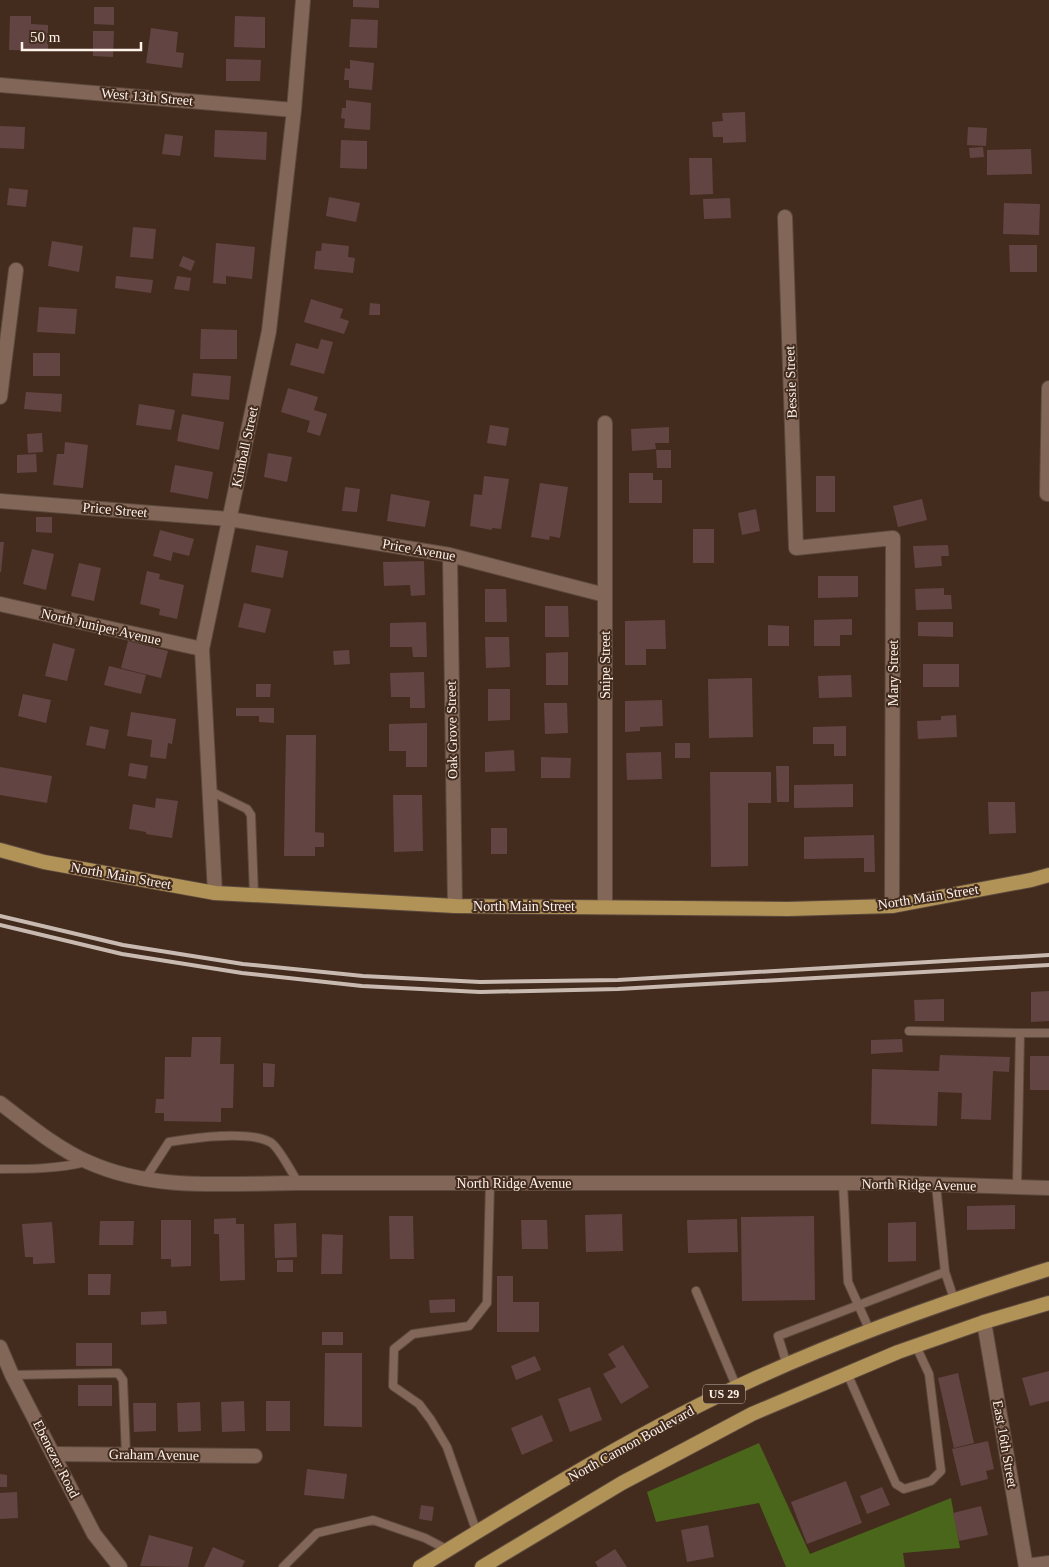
<svg xmlns="http://www.w3.org/2000/svg" width="1049" height="1567" viewBox="0 0 1049 1567" font-family="'Times New Roman',serif">
<rect width="100%" height="100%" fill="#432c1e"/>
<path fill="#49661a" d="M 759,1443 L 810,1554 L 951,1498 L 960,1548 L 903,1553 L 905,1567 L 786,1567 L 759,1503 L 656,1522 L 647,1492 Z"/>
<path fill="#624443" d="M 353,0 L 379,0 L 379,8 L 353,7 Z
M 94,7 L 114,7 L 114,25 L 94,24 Z
M 10,16 L 31,16 L 31,24 L 48,25 L 48,51 L 9,50 Z
M 235,16 L 265,17 L 265,48 L 234,47 Z
M 351,19 L 378,20 L 377,48 L 349,47 Z
M 151,28 L 178,32 L 176,52 L 184,53 L 182,68 L 146,63 Z
M 93,31 L 114,31 L 113,57 L 93,56 Z
M 226,59 L 261,60 L 260,81 L 226,81 Z
M 350,60 L 374,63 L 372,90 L 349,88 L 349,80 L 344,80 L 345,68 L 350,69 Z
M 346,100 L 371,103 L 370,130 L 344,128 L 345,119 L 341,118 L 342,108 L 346,108 Z
M 745,112 L 746,142 L 723,143 L 723,137 L 713,137 L 712,122 L 723,121 L 722,113 Z
M 0,126 L 25,127 L 24,149 L 0,148 Z
M 968,127 L 987,128 L 986,146 L 967,145 Z
M 215,130 L 267,132 L 266,160 L 214,157 Z
M 165,134 L 183,136 L 180,156 L 162,154 Z
M 341,140 L 367,141 L 367,169 L 340,168 Z
M 983,147 L 984,157 L 970,158 L 969,148 Z
M 1031,149 L 1032,174 L 987,175 L 987,150 Z
M 689,158 L 712,158 L 713,194 L 690,195 Z
M 9,188 L 28,190 L 26,207 L 7,205 Z
M 329,197 L 360,203 L 356,222 L 326,216 Z
M 730,198 L 731,218 L 704,219 L 703,199 Z
M 1004,203 L 1040,204 L 1039,235 L 1003,234 Z
M 133,227 L 156,229 L 153,259 L 130,257 Z
M 52,241 L 83,246 L 79,272 L 48,266 Z
M 216,243 L 255,247 L 252,279 L 226,276 L 226,284 L 213,283 Z
M 322,243 L 349,246 L 348,257 L 355,258 L 353,273 L 314,269 L 316,251 L 321,251 Z
M 1009,245 L 1037,245 L 1037,272 L 1010,272 Z
M 183,256 L 195,261 L 191,271 L 179,266 Z
M 116,276 L 153,280 L 151,293 L 115,288 Z
M 177,276 L 191,278 L 189,291 L 174,289 Z
M 311,299 L 343,309 L 340,318 L 349,321 L 344,334 L 304,322 Z
M 370,303 L 380,304 L 380,315 L 369,315 Z
M 39,307 L 77,309 L 75,334 L 37,332 Z
M 201,329 L 237,330 L 237,359 L 200,359 Z
M 321,339 L 333,342 L 324,374 L 290,365 L 296,343 L 318,349 Z
M 33,353 L 60,353 L 60,376 L 33,376 Z
M 193,373 L 231,376 L 229,400 L 191,396 Z
M 288,388 L 318,397 L 314,410 L 327,414 L 320,436 L 307,432 L 310,421 L 281,412 Z
M 26,392 L 62,394 L 61,412 L 24,409 Z
M 139,404 L 175,410 L 171,430 L 136,425 Z
M 182,414 L 224,422 L 219,450 L 177,441 Z
M 490,425 L 509,428 L 506,446 L 487,443 Z
M 669,427 L 669,443 L 655,443 L 656,449 L 632,451 L 631,429 Z
M 42,433 L 43,452 L 28,453 L 27,434 Z
M 65,442 L 88,445 L 83,488 L 53,485 L 57,454 L 64,454 Z
M 656,450 L 671,450 L 671,468 L 657,468 Z
M 268,453 L 292,457 L 287,482 L 264,477 Z
M 36,454 L 37,472 L 17,473 L 17,455 Z
M 175,465 L 213,472 L 208,499 L 170,492 Z
M 629,473 L 653,473 L 653,480 L 662,480 L 662,503 L 629,503 Z
M 484,476 L 509,479 L 501,529 L 492,528 L 492,530 L 470,526 L 474,494 L 482,495 Z
M 816,476 L 835,476 L 835,512 L 816,512 Z
M 540,483 L 568,487 L 560,538 L 550,536 L 549,540 L 531,537 Z
M 345,487 L 360,489 L 357,512 L 342,511 Z
M 391,494 L 430,501 L 425,527 L 387,521 Z
M 922,499 L 927,520 L 898,527 L 893,506 Z
M 756,509 L 760,531 L 742,535 L 738,513 Z
M 36,517 L 52,517 L 52,533 L 36,532 Z
M 693,529 L 714,529 L 714,563 L 693,563 Z
M 160,530 L 194,539 L 189,556 L 173,552 L 171,561 L 153,556 Z
M 0,542 L 4,542 L 1,572 L 0,572 Z
M 256,545 L 288,551 L 283,578 L 251,572 Z
M 948,545 L 949,556 L 941,556 L 942,566 L 915,568 L 913,546 Z
M 32,549 L 54,554 L 46,590 L 23,584 Z
M 424,561 L 425,595 L 411,596 L 410,585 L 384,586 L 383,562 Z
M 79,563 L 101,568 L 94,601 L 71,596 Z
M 147,571 L 160,574 L 159,579 L 184,585 L 177,619 L 159,615 L 160,609 L 140,604 Z
M 818,576 L 858,576 L 858,597 L 818,598 Z
M 944,588 L 944,595 L 951,595 L 952,609 L 916,610 L 915,589 Z
M 485,589 L 506,589 L 507,622 L 485,622 Z
M 244,603 L 271,609 L 265,633 L 238,627 Z
M 545,606 L 568,606 L 569,637 L 545,637 Z
M 852,619 L 852,635 L 840,635 L 840,646 L 814,646 L 814,620 Z
M 665,620 L 666,649 L 646,649 L 646,665 L 625,665 L 625,621 Z
M 426,622 L 427,657 L 413,657 L 412,647 L 390,647 L 390,623 Z
M 918,622 L 953,622 L 953,637 L 918,636 Z
M 768,625 L 789,626 L 789,646 L 768,646 Z
M 485,637 L 509,637 L 510,667 L 486,668 Z
M 128,641 L 168,651 L 161,678 L 121,668 Z
M 53,643 L 75,649 L 67,681 L 45,676 Z
M 349,650 L 350,664 L 334,665 L 333,651 Z
M 568,652 L 568,685 L 546,685 L 546,653 Z
M 923,664 L 959,664 L 959,687 L 923,687 Z
M 109,666 L 146,675 L 141,694 L 104,685 Z
M 424,672 L 425,708 L 410,708 L 410,697 L 391,697 L 390,673 Z
M 851,675 L 852,697 L 819,698 L 818,676 Z
M 752,678 L 753,737 L 709,738 L 708,679 Z
M 256,684 L 271,684 L 270,697 L 256,697 Z
M 488,689 L 510,689 L 510,720 L 488,721 Z
M 23,694 L 51,700 L 46,723 L 18,716 Z
M 662,700 L 663,726 L 640,727 L 640,731 L 625,732 L 625,701 Z
M 544,703 L 567,703 L 568,733 L 545,734 Z
M 236,708 L 274,708 L 274,723 L 259,722 L 259,716 L 236,716 Z
M 131,712 L 176,719 L 172,744 L 168,743 L 166,759 L 150,757 L 152,740 L 127,736 Z
M 956,715 L 957,737 L 918,739 L 917,721 L 941,720 L 941,716 Z
M 427,723 L 427,767 L 406,767 L 406,751 L 389,751 L 389,724 Z
M 90,726 L 109,730 L 105,749 L 86,745 Z
M 846,726 L 846,756 L 834,756 L 834,744 L 813,744 L 813,727 Z
M 286,735 L 316,735 L 315,832 L 324,833 L 324,847 L 315,847 L 315,856 L 284,856 Z
M 675,743 L 690,743 L 690,758 L 675,758 Z
M 514,750 L 515,771 L 485,772 L 485,752 Z
M 661,752 L 662,779 L 627,780 L 626,753 Z
M 541,757 L 571,758 L 570,778 L 541,778 Z
M 130,763 L 148,766 L 146,779 L 128,776 Z
M 776,766 L 789,766 L 789,802 L 777,802 Z
M 0,767 L 52,776 L 47,803 L 0,795 Z
M 710,772 L 771,772 L 771,803 L 748,803 L 748,866 L 711,867 Z
M 853,784 L 853,807 L 794,808 L 794,785 Z
M 393,795 L 422,795 L 423,851 L 394,852 Z
M 156,798 L 178,801 L 172,838 L 146,834 L 146,832 L 129,829 L 133,804 L 155,808 Z
M 988,802 L 1015,802 L 1016,833 L 989,834 Z
M 491,828 L 507,828 L 507,854 L 491,854 Z
M 874,835 L 875,872 L 864,872 L 864,858 L 804,859 L 804,837 Z
M 1049,991 L 1049,1021 L 1031,1022 L 1031,992 Z
M 944,999 L 944,1021 L 915,1021 L 914,1000 Z
M 192,1037 L 221,1037 L 220,1064 L 234,1064 L 233,1108 L 221,1108 L 221,1122 L 164,1121 L 164,1113 L 155,1113 L 156,1099 L 164,1099 L 165,1057 L 191,1057 Z
M 902,1039 L 903,1052 L 871,1054 L 871,1040 Z
M 940,1055 L 1010,1057 L 1009,1072 L 993,1071 L 991,1120 L 961,1119 L 962,1093 L 938,1092 L 937,1126 L 871,1124 L 872,1069 L 939,1071 Z
M 1030,1056 L 1049,1056 L 1049,1090 L 1030,1090 Z
M 263,1063 L 275,1064 L 274,1087 L 263,1087 Z
M 1015,1205 L 1015,1229 L 967,1230 L 967,1206 Z
M 622,1214 L 623,1251 L 586,1252 L 585,1215 Z
M 389,1216 L 413,1216 L 414,1259 L 390,1259 Z
M 814,1216 L 815,1300 L 742,1301 L 741,1217 Z
M 236,1218 L 236,1224 L 244,1224 L 245,1280 L 220,1281 L 219,1234 L 214,1234 L 214,1219 Z
M 737,1219 L 738,1252 L 688,1253 L 687,1220 Z
M 161,1220 L 191,1220 L 191,1266 L 171,1267 L 171,1259 L 161,1259 Z
M 521,1220 L 547,1220 L 548,1249 L 522,1249 Z
M 100,1221 L 134,1221 L 133,1245 L 99,1245 Z
M 52,1222 L 55,1263 L 33,1264 L 33,1257 L 25,1257 L 22,1224 Z
M 916,1222 L 916,1261 L 888,1262 L 888,1223 Z
M 296,1223 L 297,1257 L 275,1258 L 274,1224 Z
M 322,1234 L 343,1235 L 342,1274 L 321,1274 Z
M 277,1260 L 293,1260 L 293,1272 L 277,1272 Z
M 88,1274 L 111,1274 L 110,1295 L 88,1295 Z
M 497,1276 L 513,1276 L 513,1302 L 539,1302 L 539,1332 L 497,1332 Z
M 455,1299 L 455,1312 L 430,1313 L 429,1300 Z
M 166,1311 L 167,1324 L 141,1325 L 141,1312 Z
M 322,1332 L 343,1332 L 343,1345 L 322,1345 Z
M 76,1343 L 112,1343 L 112,1366 L 76,1366 Z
M 623,1345 L 649,1387 L 621,1404 L 603,1374 L 616,1367 L 608,1354 Z
M 325,1353 L 362,1353 L 362,1427 L 324,1426 Z
M 535,1356 L 541,1370 L 516,1380 L 511,1366 Z
M 1049,1371 L 1049,1401 L 1030,1406 L 1022,1378 Z
M 958,1373 L 974,1443 L 954,1448 L 938,1378 Z
M 78,1385 L 112,1385 L 112,1406 L 78,1406 Z
M 590,1387 L 602,1420 L 570,1432 L 558,1399 Z
M 244,1401 L 245,1431 L 222,1432 L 221,1402 Z
M 266,1401 L 290,1401 L 290,1431 L 266,1431 Z
M 200,1402 L 201,1431 L 178,1432 L 177,1403 Z
M 133,1403 L 156,1403 L 156,1431 L 134,1432 Z
M 542,1415 L 553,1441 L 522,1455 L 511,1428 Z
M 988,1441 L 994,1469 L 986,1471 L 988,1479 L 961,1486 L 952,1449 Z
M 307,1469 L 347,1474 L 344,1499 L 304,1495 Z
M 0,1474 L 7,1475 L 7,1487 L 0,1487 Z
M 846,1481 L 862,1523 L 807,1544 L 791,1502 Z
M 882,1487 L 890,1505 L 867,1514 L 860,1496 Z
M 17,1492 L 18,1518 L 0,1519 L 0,1493 Z
M 421,1505 L 434,1507 L 432,1521 L 419,1519 Z
M 981,1506 L 988,1535 L 959,1541 L 953,1513 Z
M 708,1525 L 714,1557 L 687,1562 L 681,1530 Z
M 149,1535 L 193,1547 L 188,1567 L 140,1566 Z
M 213,1547 L 245,1561 L 242,1567 L 204,1567 Z
M 615,1549 L 627,1567 L 598,1567 L 595,1562 Z"/>
<g fill="none" stroke-linecap="round" stroke-linejoin="round">
<g stroke="#5c493e" stroke-width="10">
<path id="service" d="M 210,791 L 247,809 L 251,815 L 254,895
M 909,1031 L 1020,1033
M 0,1169 C 29,1169 57,1169 86,1162
M 145,1179 L 169,1142 C 194,1138 247,1130 270,1142 C 278,1146 293,1174 298,1183
M 843,1183 L 848,1282 L 870,1331
M 936,1185 L 945,1272
M 1017,1187 L 1020,1033 L 1049,1033
M 696,1291 L 737,1388
M 787,1365 L 778,1336 L 945,1272 L 954,1299
M 847,1373 L 896,1484 L 904,1489 L 931,1481 L 941,1471 L 929,1374 L 916,1346
M 12,1375 L 118,1373 L 123,1380 L 126,1455
M 477,1533 L 447,1447 L 431,1420 L 419,1404 L 393,1386 L 394,1349 L 413,1334 L 469,1326 L 487,1303 L 490,1183
M 283,1567 L 317,1533 L 373,1520 L 425,1538 L 448,1550"/>
</g>
<g stroke="#5c493e" stroke-width="16">
<path id="minor" d="M 0,85 L 294,110
M 785,217 L 796,548 L 893,538 L 892,906
M 1049,388 L 1047,494 L 1049,494
M 0,397 L 16,270
M 605,423 L 605,907
M 0,501 L 229,519 L 450,555 L 605,595
M 450,555 L 455,906
M 0,604 L 202,649
M 215,893 L 202,649 L 269,331 L 294,110 L 303,0
M 984,1322 L 1026,1567
M 53,1454 L 255,1456
M 1026,1566 L 1049,1563"/>
</g>
<g stroke="#5c493e" stroke-width="16">
<path id="tertiary" d="M 0,1103 C 28,1124 56,1148 88,1162 C 155,1192 227,1183 298,1183 L 897,1183 L 1049,1188
M 0,1347 L 12,1375 L 94,1534 L 120,1567"/>
</g>
<g stroke="#5c493e" stroke-width="16">
<path id="primary" d="M 0,850 L 44,862 L 215,893 L 455,906 L 788,909 L 892,906 L 1031,880 L 1049,875
M 420,1567 C 529,1500 639,1431 756,1378 C 851,1335 949,1300 1049,1269
M 482,1567 L 622,1483 L 752,1414 L 898,1352 L 984,1322 L 1049,1303"/>
</g>
<use href="#service" stroke="#826758" stroke-width="8"/>
<use href="#minor" stroke="#826758" stroke-width="14"/>
<use href="#tertiary" stroke="#826758" stroke-width="14"/>
<use href="#primary" stroke="#b19257" stroke-width="14"/>
<path stroke="#c9bab1" stroke-width="4" d="M 0,916 L 123,945 L 243,964 L 363,976 L 480,982 L 618,980 L 1049,955
M 0,925 L 122,954 L 242,973 L 362,986 L 480,992 L 618,989 L 1049,965"/>
</g>
<g text-anchor="middle" dominant-baseline="central" stroke-width="4" stroke-linejoin="round" paint-order="stroke">
<rect fill="#432c1e" stroke="#c6b7ae" stroke-width="1" x="703" y="1384.5" width="42" height="19" rx="4"/>
<g font-size="12" font-weight="bold" fill="#fef2eb">
<text x="724" y="1394">US 29</text>
</g>
<g font-size="14" fill="#fef2eb" stroke="#432c1e">
<text transform="translate(147 97) rotate(5)">West 13th Street</text>
<text transform="translate(791 382) rotate(-92)">Bessie Street</text>
<text transform="translate(245 447) rotate(-78)">Kimball Street</text>
<text transform="translate(115 510) rotate(5)">Price Street</text>
<text transform="translate(419 550) rotate(10)">Price Avenue</text>
<text transform="translate(101 627) rotate(13)">North Juniper Avenue</text>
<text transform="translate(605 665) rotate(-90)">Snipe Street</text>
<text transform="translate(893 673) rotate(-90)">Mary Street</text>
<text transform="translate(452 730) rotate(-91)">Oak Grove Street</text>
<text transform="translate(121 876) rotate(10)">North Main Street</text>
<text transform="translate(928 897) rotate(-9)">North Main Street</text>
<text x="524" y="906">North Main Street</text>
<text x="514" y="1183">North Ridge Avenue</text>
<text transform="translate(919 1185) rotate(1)">North Ridge Avenue</text>
<text transform="translate(631 1444) rotate(-29)">North Cannon Boulevard</text>
<text transform="translate(1005 1444) rotate(80)">East 16th Street</text>
<text transform="translate(154 1455) rotate(1)">Graham Avenue</text>
<text transform="translate(56 1459) rotate(63)">Ebenezer Road</text>
</g>
</g>
<path d="M22 42v8h119v-8" fill="none" stroke="#fef2eb" stroke-width="2.5"/>
<text x="30" y="42" font-size="15" fill="#fef2eb" stroke="#432c1e" stroke-width="4" paint-order="stroke">50 m</text>
</svg>
